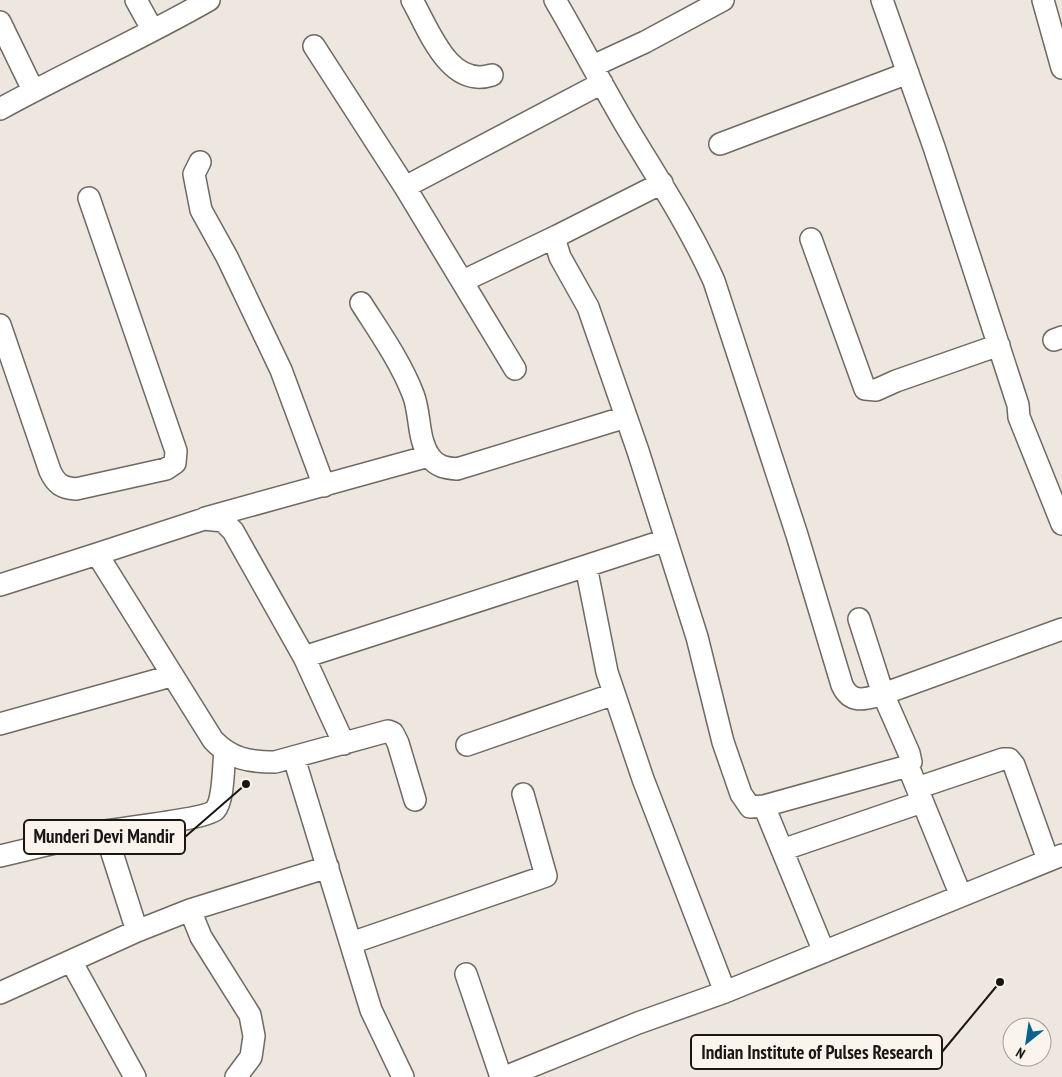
<svg xmlns="http://www.w3.org/2000/svg" width="1062" height="1077" viewBox="0 0 1062 1077" font-family="'PT Sans Narrow',sans-serif">
<rect width="100%" height="100%" fill="#ede7df"/>
<g fill="none" stroke-linecap="round" stroke-linejoin="round">
<g stroke="#6f6962" stroke-width="24">
<path id="minor" d="M 136,0 L 152,29
M 412,0 C 429,30 449,89 492,75
M 555,0 C 579,41 601,83 625,124 C 656,176 689,225 714,281 L 797,535 L 842,685 C 851,705 866,699 883,694 L 909,753 L 911,762 L 908,766 L 961,896
M 882,0 L 934,147 L 1018,405 L 1019,417 L 1062,524
M 1043,0 L 1062,68
M 0,22 L 33,90
M 314,46 L 405,187
M 593,66 L 645,42 L 723,0
M 0,109 C 69,71 141,39 209,0
M 720,144 L 908,73
M 200,162 L 194,174 L 201,210 L 227,257 L 281,370 L 324,486
M 662,183 L 557,236 L 556,244 L 560,257 L 588,307 L 638,451 L 697,637 L 723,742 L 741,794 L 750,807 L 764,806 L 824,952
M 811,239 L 865,389 L 876,390 L 896,381 L 999,345
M 463,281 L 557,236
M 361,303 C 380,333 400,361 413,394 C 421,414 417,439 430,457 C 437,467 446,468 457,469 L 626,417
M 0,325 L 50,471 C 56,484 62,488 76,489 L 166,469 L 175,463 L 176,451 L 89,198
M 1054,340 L 1062,337
M 515,369 L 405,187 L 602,83
M 205,518 L 429,456
M 586,566 L 666,540
M 0,585 L 97,554
M 859,619 L 883,694 L 1062,629
M 304,657 L 344,744
M 0,724 L 171,676
M 467,745 L 614,694
M 294,758 L 371,1010 L 403,1077
M 917,788 L 1003,759 L 1009,759 L 1014,765 L 1048,860
M 415,800 L 398,743 L 393,733 L 388,731 L 275,762 C 249,762 231,759 213,740 L 97,554 L 204,519 L 223,521 L 233,531 L 304,657 L 586,566 L 607,672 L 643,779 L 725,992 L 638,1023 L 505,1077
M 764,806 L 908,766
M 105,831 C 123,828 206,819 215,810 C 224,800 223,766 225,752
M 782,850 L 922,802
M 0,856 L 105,831 L 137,931 L 0,993
M 190,910 L 201,937 L 250,1015 L 254,1036 L 251,1057 L 236,1077
M 137,931 L 190,910 L 328,867
M 351,943 L 546,876 L 523,794
M 71,961 L 135,1077
M 466,974 L 501,1077
M 725,992 L 1062,855"/>
</g>
<use href="#minor" stroke="#fff" stroke-width="21"/>
</g>
<path fill="none" stroke="#191714" stroke-width="2" d="M246 784L185 837M1000 982L942 1052"/>
<g fill="#191714" stroke="#faf4ec" stroke-width="2">
<circle cx="246" cy="784" r="5"/>
<circle cx="1000" cy="982" r="5"/>
</g>
<g fill="#faf4ec" stroke="#191714" stroke-width="2">
<rect x="24" y="820" width="161" height="34" rx="5"/>
<rect x="691" y="1035" width="251" height="34" rx="5"/>
</g>
<g font-size="19" text-anchor="middle" font-weight="bold" fill="#191714">
<text x="104" y="843">Munderi Devi Mandir</text>
<text x="817" y="1059">Indian Institute of Pulses Research</text>
</g>
<g transform="translate(1027 1042) rotate(210)"><circle r="24" fill="#faf4ec" stroke="#a09c96"/>
<path d="M0-4L9 19L0 12L-9 19Z" fill="#036494"/>
<text y="-8" font-size="14" font-weight="bold" text-anchor="middle" fill="#191714">N</text>
</g>
</svg>
